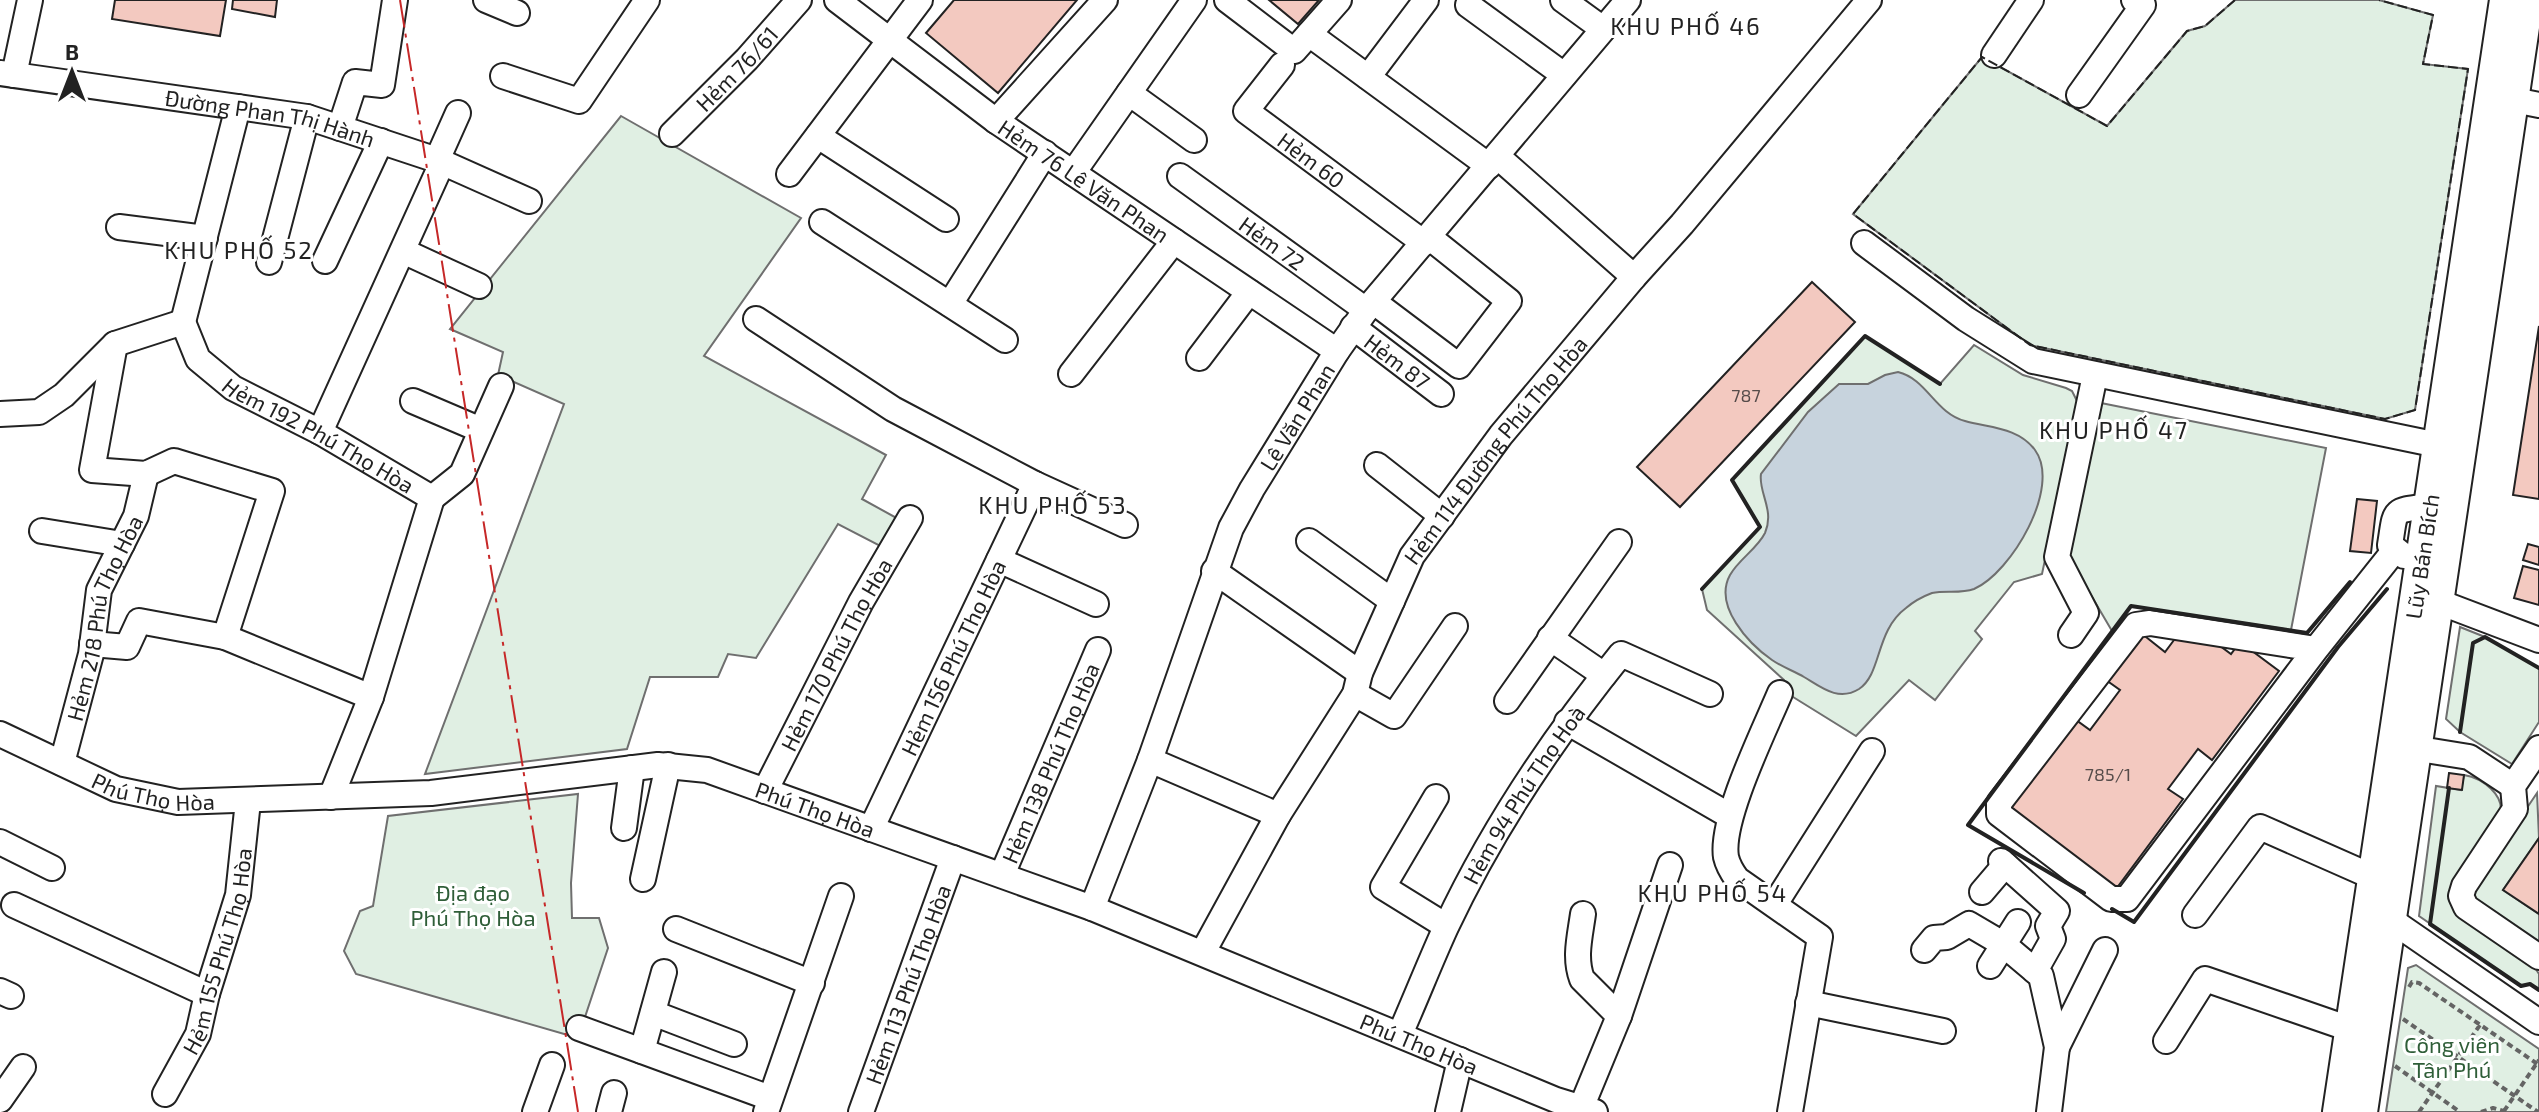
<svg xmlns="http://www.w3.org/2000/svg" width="2539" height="1112" viewBox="0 0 2539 1112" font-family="'Exo 2',sans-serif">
<rect width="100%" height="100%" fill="#fff"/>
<path fill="#e0efe3" stroke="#6f6f6f" stroke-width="2" d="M 2235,0 L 2379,0 L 2433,15 L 2423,64 L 2468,69 L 2415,410 L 2385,419 L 2030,345 L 1853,214 L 1982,57 L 2107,126 L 2187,31 L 2205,26 Z
M 621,116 L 801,218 L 704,356 L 886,455 L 862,499 L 902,521 L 886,549 L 838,524 L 756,658 L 728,654 L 718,677 L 650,677 L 627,749 L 425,774 L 564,404 L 498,375 L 503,352 L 450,329 Z
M 1865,336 L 1940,384 L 1974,345 L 2023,375 L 2066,388 L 2072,391 L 2078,403 L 2042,574 L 2014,582 L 1975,631 L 1982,639 L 1935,700 L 1909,680 L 1856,736 L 1785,692 L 1784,680 L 1707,610 L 1702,589 L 1760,527 L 1732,480 Z
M 2101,403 L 2326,448 L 2291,630 L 2131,606 L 2112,631 L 2068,556 Z
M 2460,627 L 2485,637 L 2539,668 L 2539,722 L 2512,764 L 2460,732 L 2446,719 Z
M 2464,775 C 2482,778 2506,795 2500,816 L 2451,887 L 2451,902 L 2532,963 L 2539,974 L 2539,990 L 2530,984 L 2521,986 L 2419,916 L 2436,786 L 2461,790 Z
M 2537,793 L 2539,838 L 2503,890 L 2539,914 L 2539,946 L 2474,899 L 2477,882 Z
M 578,794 L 571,883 L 572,918 L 599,918 L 608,948 L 578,1038 L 356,974 L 344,951 L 360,911 L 373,906 L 388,816 Z
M 2416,965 L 2539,1049 L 2539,1112 L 2386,1112 L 2408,968 Z"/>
<path fill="#c7d3dd" stroke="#6f6f6f" stroke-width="2" d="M 1898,372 C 1927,379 1935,413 1965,421 C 1989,428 2018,427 2035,450 C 2062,487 2011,573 1974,589 C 1960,594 1946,590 1932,593 C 1924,596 1913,602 1906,608 C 1875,631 1882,674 1859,689 C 1838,702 1821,687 1804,677 C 1794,671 1782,667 1772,660 C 1749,644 1713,606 1730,575 C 1739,559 1757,549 1765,533 C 1775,510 1758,492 1761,474 L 1808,412 L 1839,384 L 1868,384 L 1885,375 Z"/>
<path fill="#f3c9c0" stroke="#222" stroke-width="2" d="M 115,0 L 226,0 L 220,36 L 112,19 Z
M 233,0 L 277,0 L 275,17 L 232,9 Z
M 954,0 L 1077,0 L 998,93 L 926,33 Z
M 1269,0 L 1319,0 L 1298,24 Z
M 1812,282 L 1855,322 L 1680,507 L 1637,467 Z
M 2539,326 L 2539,499 L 2513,495 Z
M 2357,499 L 2377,501 L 2371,553 L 2350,551 Z
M 2528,544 L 2539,547 L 2539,565 L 2523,560 Z
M 2523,566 L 2539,570 L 2539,605 L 2514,598 Z
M 2141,633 L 2165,652 L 2177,636 L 2216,643 L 2231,654 L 2240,642 L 2279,671 L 2212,760 L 2198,749 L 2168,789 L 2183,799 L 2116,889 L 2009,809 L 2076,720 L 2090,730 L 2120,690 L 2106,680 Z
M 2449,773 L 2464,775 L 2462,790 L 2447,788 Z
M 2539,838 L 2539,914 L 2503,890 Z"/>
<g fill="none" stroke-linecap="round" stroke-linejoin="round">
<g stroke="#222" stroke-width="28">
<g id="minor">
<path d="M 486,0 L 517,13"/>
<path id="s1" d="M 837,0 L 996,121 L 1337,351"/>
<path d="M 1227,0 L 1294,51 L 1339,0"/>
<path d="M 1563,0 L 1603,29"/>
<path d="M 1468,5 L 1564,75"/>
<path d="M 1309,34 L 1489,166"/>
<path d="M 1994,55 L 2031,0"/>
<path id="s2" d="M 1282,65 L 1246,111 L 1424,243"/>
<path id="s3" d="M 0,73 L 307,117 L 437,160 L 529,201"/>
<path d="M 14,75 L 30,0"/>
<path d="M 503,76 L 579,101 L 647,0"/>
<path d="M 1368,77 L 1426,0"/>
<path d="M 1129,93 L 1194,140"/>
<path d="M 2079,95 L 2143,5 L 2134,0"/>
<path d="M 2514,100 L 2539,105"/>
<path d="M 996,121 L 1105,0"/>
<path d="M 340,128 L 355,82 L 382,85 L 395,0"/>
<path id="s4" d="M 672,134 L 747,59 L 799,0"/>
<path d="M 818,136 L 946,219"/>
<path d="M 1497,156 L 1634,277"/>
<path d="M 437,160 L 458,113"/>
<path d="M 1073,173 L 1194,0"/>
<path d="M 789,174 L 920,0"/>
<path id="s5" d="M 1180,176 L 1366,310"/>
<path d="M 822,222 L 1005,340"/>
<path d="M 119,227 L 205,238"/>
<path d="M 1864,243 L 1966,319 L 2033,361 L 2438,445"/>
<path d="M 403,251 L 479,286"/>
<path d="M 325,261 L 381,141"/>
<path d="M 269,262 L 307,117"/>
<path d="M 1374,302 L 1459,366 L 1509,301 L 1429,237"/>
<path d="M 950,304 L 1045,153"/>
<path d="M 756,319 L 893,409 L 1035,484 L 1125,525"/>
<path d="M 183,322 L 238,107"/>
<path id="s6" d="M 1353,327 L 1441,394"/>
<path d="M 115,344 L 92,470 L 146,474 L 174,461 L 272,491 L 225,637"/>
<path d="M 1199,358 L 1249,292"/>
<path d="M 1071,374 L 1174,241"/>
<path d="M 413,401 L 481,430"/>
<path id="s7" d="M 0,414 L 39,412 L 64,395 L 115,344 L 183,322 L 198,359 L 233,388 L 320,432 L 432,498 L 371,697 L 331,797"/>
<path d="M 320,432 L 442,163"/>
<path d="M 1377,465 L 1442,516"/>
<path d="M 432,498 L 462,474 L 501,386"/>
<path d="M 42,531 L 122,544"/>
<path d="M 1309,541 L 1392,601"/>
<path d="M 2404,556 L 2390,545 C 2396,508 2391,511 2429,506"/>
<path d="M 999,560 L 1096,604"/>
<path d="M 1214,571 L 1360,673"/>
<path d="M 2439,602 L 2539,640"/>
<path d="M 2071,635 L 2086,613 L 2057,557 L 2095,375"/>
<path d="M 1550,638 L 1604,675"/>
<path d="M 92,644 L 127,647 L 139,621 L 225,637 L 371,697"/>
<path d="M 2316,649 L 2150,623 L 2136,625 L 1999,803 L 1999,814 L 2111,899 L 2127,899 L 2316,649 L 2394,551"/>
<path d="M 1780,693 C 1764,731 1720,820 1726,857 C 1728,866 1732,872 1737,879 L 1820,937 L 1790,1112"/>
<path d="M 1355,694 L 1394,716 L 1455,626"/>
<path d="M 1507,701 L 1619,542"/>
<path d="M 1567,722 L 1730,816"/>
<path id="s8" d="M 0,734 L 116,789 L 178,802 L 431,793 L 658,765 L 707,770 L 1092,908 L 1556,1100 L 1595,1112"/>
<path d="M 2401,746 L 2469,757 L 2513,786"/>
<path d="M 2539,748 L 2513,786 L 2515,809 L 2464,886 L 2461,896 L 2466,907 L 2539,957"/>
<path d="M 1150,760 L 1278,815"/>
<path id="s9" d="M 62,763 L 91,654 L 99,590 L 136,516 L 146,474"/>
<path id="s10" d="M 765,791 L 861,602 L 910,518"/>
<path d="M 1436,797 L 1383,887 L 1446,926"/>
<path d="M 624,828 L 632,768"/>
<path id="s11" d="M 871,829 L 1035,484"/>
<path d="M 0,842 L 52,868"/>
<path d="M 2001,861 L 2057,911 L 2048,926 L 2053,939 L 2035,971"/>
<path id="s12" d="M 1002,875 L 1098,650"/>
<path d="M 643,879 L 668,765"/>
<path d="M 1982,892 L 2005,865"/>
<path d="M 1775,904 L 1872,751"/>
<path d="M 14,905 L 207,994"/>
<path id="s13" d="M 1092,908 L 1150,760 L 1231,528 L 1252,489 L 1337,351 L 1366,310 L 1628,0"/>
<path d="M 2195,915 L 2260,827 L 2373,877"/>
<path d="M 2391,920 L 2539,1022"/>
<path d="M 676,929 L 812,983"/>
<path d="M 1924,950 L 1934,938 L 1947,937 L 1969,924 L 2003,944 L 2041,976 L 2057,1047 L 2049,1112"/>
<path id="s14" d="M 1203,952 L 1278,815 L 1355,694 L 1360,673 L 1412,556 L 1501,435 L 1634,277 L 1682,224 L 1869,0"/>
<path d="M 1990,966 L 2018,922"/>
<path d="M 0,991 L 11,996"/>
<path d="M 1808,1003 L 1943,1031"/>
<path d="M 653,1013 L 734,1044"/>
<path d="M 1619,1016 L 1670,865"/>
<path d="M 579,1028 L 770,1098"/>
<path id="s15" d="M 1400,1034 C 1416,998 1430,962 1446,927 C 1492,829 1553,738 1621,654 L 1710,694"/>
<path d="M 2166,1041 L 2205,979 L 2350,1029"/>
<path d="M 2057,1047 L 2105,950"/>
<path d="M 642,1051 L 664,972"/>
<path id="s16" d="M 165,1094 L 198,1034 L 207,994 L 238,895 L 248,801"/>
<path d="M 0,1100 L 23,1067"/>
<path d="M 1581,1108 L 1619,1016 L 1582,979 C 1574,958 1580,936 1583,914"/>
<path d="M 535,1112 L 552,1065"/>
<path d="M 609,1112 L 614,1093"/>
<path d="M 766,1112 L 841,896"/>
<path id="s17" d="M 861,1112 L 953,858"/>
<path d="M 1448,1112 L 1460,1060"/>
</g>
</g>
<g stroke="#222" stroke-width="34">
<g id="major">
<path id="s18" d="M 2338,1112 L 2505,0"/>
<path d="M 2362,1112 L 2528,0"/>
</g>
</g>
<path stroke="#646464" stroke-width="4" stroke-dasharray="6 4" stroke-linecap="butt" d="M 2409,987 L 2412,982 L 2419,983 L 2539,1065
M 2403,1019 L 2538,1112
M 2395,1066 L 2460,1112
M 2504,1111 L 2539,1060
M 2419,1112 L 2480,1025
M 2481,1112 L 2493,1108 L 2507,1112"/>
<use href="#minor" stroke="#fff" stroke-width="24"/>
<use href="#major" stroke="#fff" stroke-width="30"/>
<path stroke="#222" stroke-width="2" stroke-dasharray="10 4" stroke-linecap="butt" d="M 2235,0 L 2205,26 L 2187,31 L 2107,126 L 1982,57 L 1853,214 L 2030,345 L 2385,419 L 2415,410 L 2468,69 L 2423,64 L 2433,15 L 2379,0"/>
<path stroke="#222" stroke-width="4" d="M 1702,589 L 1760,527 L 1732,480 L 1865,336 L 1940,384
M 2460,732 L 2473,643 L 2485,637 L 2539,668
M 2449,788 L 2430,924 L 2521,986 L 2530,984 L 2539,990
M 2084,893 L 1968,825 L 2131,606 L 2307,633 L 2350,582
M 2112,909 L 2134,922 L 2338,647 L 2387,589"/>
<path stroke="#c62828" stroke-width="2" stroke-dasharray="28 6 4 6" stroke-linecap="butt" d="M 400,0 L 578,1112"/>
</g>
<g text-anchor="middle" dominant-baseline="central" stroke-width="6" stroke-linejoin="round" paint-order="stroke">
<g font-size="18" fill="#564c4a">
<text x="1746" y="395">787</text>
<text x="2108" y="774">785/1</text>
</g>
<g font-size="22" fill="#222" stroke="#fff">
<text stroke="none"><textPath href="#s4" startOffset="92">Hẻm 76/61</textPath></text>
<text stroke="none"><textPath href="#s3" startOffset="274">Đường Phan Thị Hành</textPath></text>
<text stroke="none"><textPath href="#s2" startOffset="140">Hẻm 60</textPath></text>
<text stroke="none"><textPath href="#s1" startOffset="306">Hẻm 76 Lê Văn Phan</textPath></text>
<text stroke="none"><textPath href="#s5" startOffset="114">Hẻm 72</textPath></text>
<text stroke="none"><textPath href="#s6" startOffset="56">Hẻm 87</textPath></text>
<text stroke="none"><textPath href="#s13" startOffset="534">Lê Văn Phan</textPath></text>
<text stroke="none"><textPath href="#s7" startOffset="396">Hẻm 192 Phú Thọ Hòa</textPath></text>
<text stroke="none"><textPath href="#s14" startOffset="584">Hẻm 114 Đường Phú Thọ Hòa</textPath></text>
<text stroke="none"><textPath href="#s18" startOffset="562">Lũy Bán Bích</textPath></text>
<text stroke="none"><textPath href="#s9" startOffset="152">Hẻm 218 Phú Thọ Hòa</textPath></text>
<text stroke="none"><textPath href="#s10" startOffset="154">Hẻm 170 Phú Thọ Hòa</textPath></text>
<text stroke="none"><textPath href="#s11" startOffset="190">Hẻm 156 Phú Thọ Hòa</textPath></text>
<text stroke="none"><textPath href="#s12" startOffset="122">Hẻm 138 Phú Thọ Hòa</textPath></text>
<text stroke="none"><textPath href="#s8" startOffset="166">Phú Thọ Hòa</textPath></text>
<text stroke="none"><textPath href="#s15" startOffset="270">Hẻm 94 Phú Thọ Hoà</textPath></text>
<text stroke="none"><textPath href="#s8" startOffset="838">Phú Thọ Hòa</textPath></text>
<text stroke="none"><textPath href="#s16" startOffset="154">Hẻm 155 Phú Thọ Hòa</textPath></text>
<text stroke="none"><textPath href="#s17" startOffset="136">Hẻm 113 Phú Thọ Hòa</textPath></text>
<text stroke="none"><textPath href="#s8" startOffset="1486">Phú Thọ Hòa</textPath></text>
</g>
<g font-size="22" fill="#2f5e38" stroke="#fff">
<text x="473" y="892">Địa đạo<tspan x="473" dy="25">Phú Thọ Hòa</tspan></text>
<text x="2452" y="1044">Công viên<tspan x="2452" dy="25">Tân Phú</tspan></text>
</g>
<g font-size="24" letter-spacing="2" fill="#222" stroke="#fff">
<text x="1686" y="25">KHU PHỐ 46</text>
<text x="239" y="249">KHU PHỐ 52</text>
<text x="2114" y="429">KHU PHỐ 47</text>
<text x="1053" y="504">KHU PHỐ 53</text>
<text x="1713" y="892">KHU PHỐ 54</text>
</g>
</g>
<g transform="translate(72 72)" stroke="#ffffff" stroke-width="6" paint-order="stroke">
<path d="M0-6L14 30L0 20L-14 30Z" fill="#222222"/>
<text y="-12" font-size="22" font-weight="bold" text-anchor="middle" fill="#222222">B</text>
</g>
</svg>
